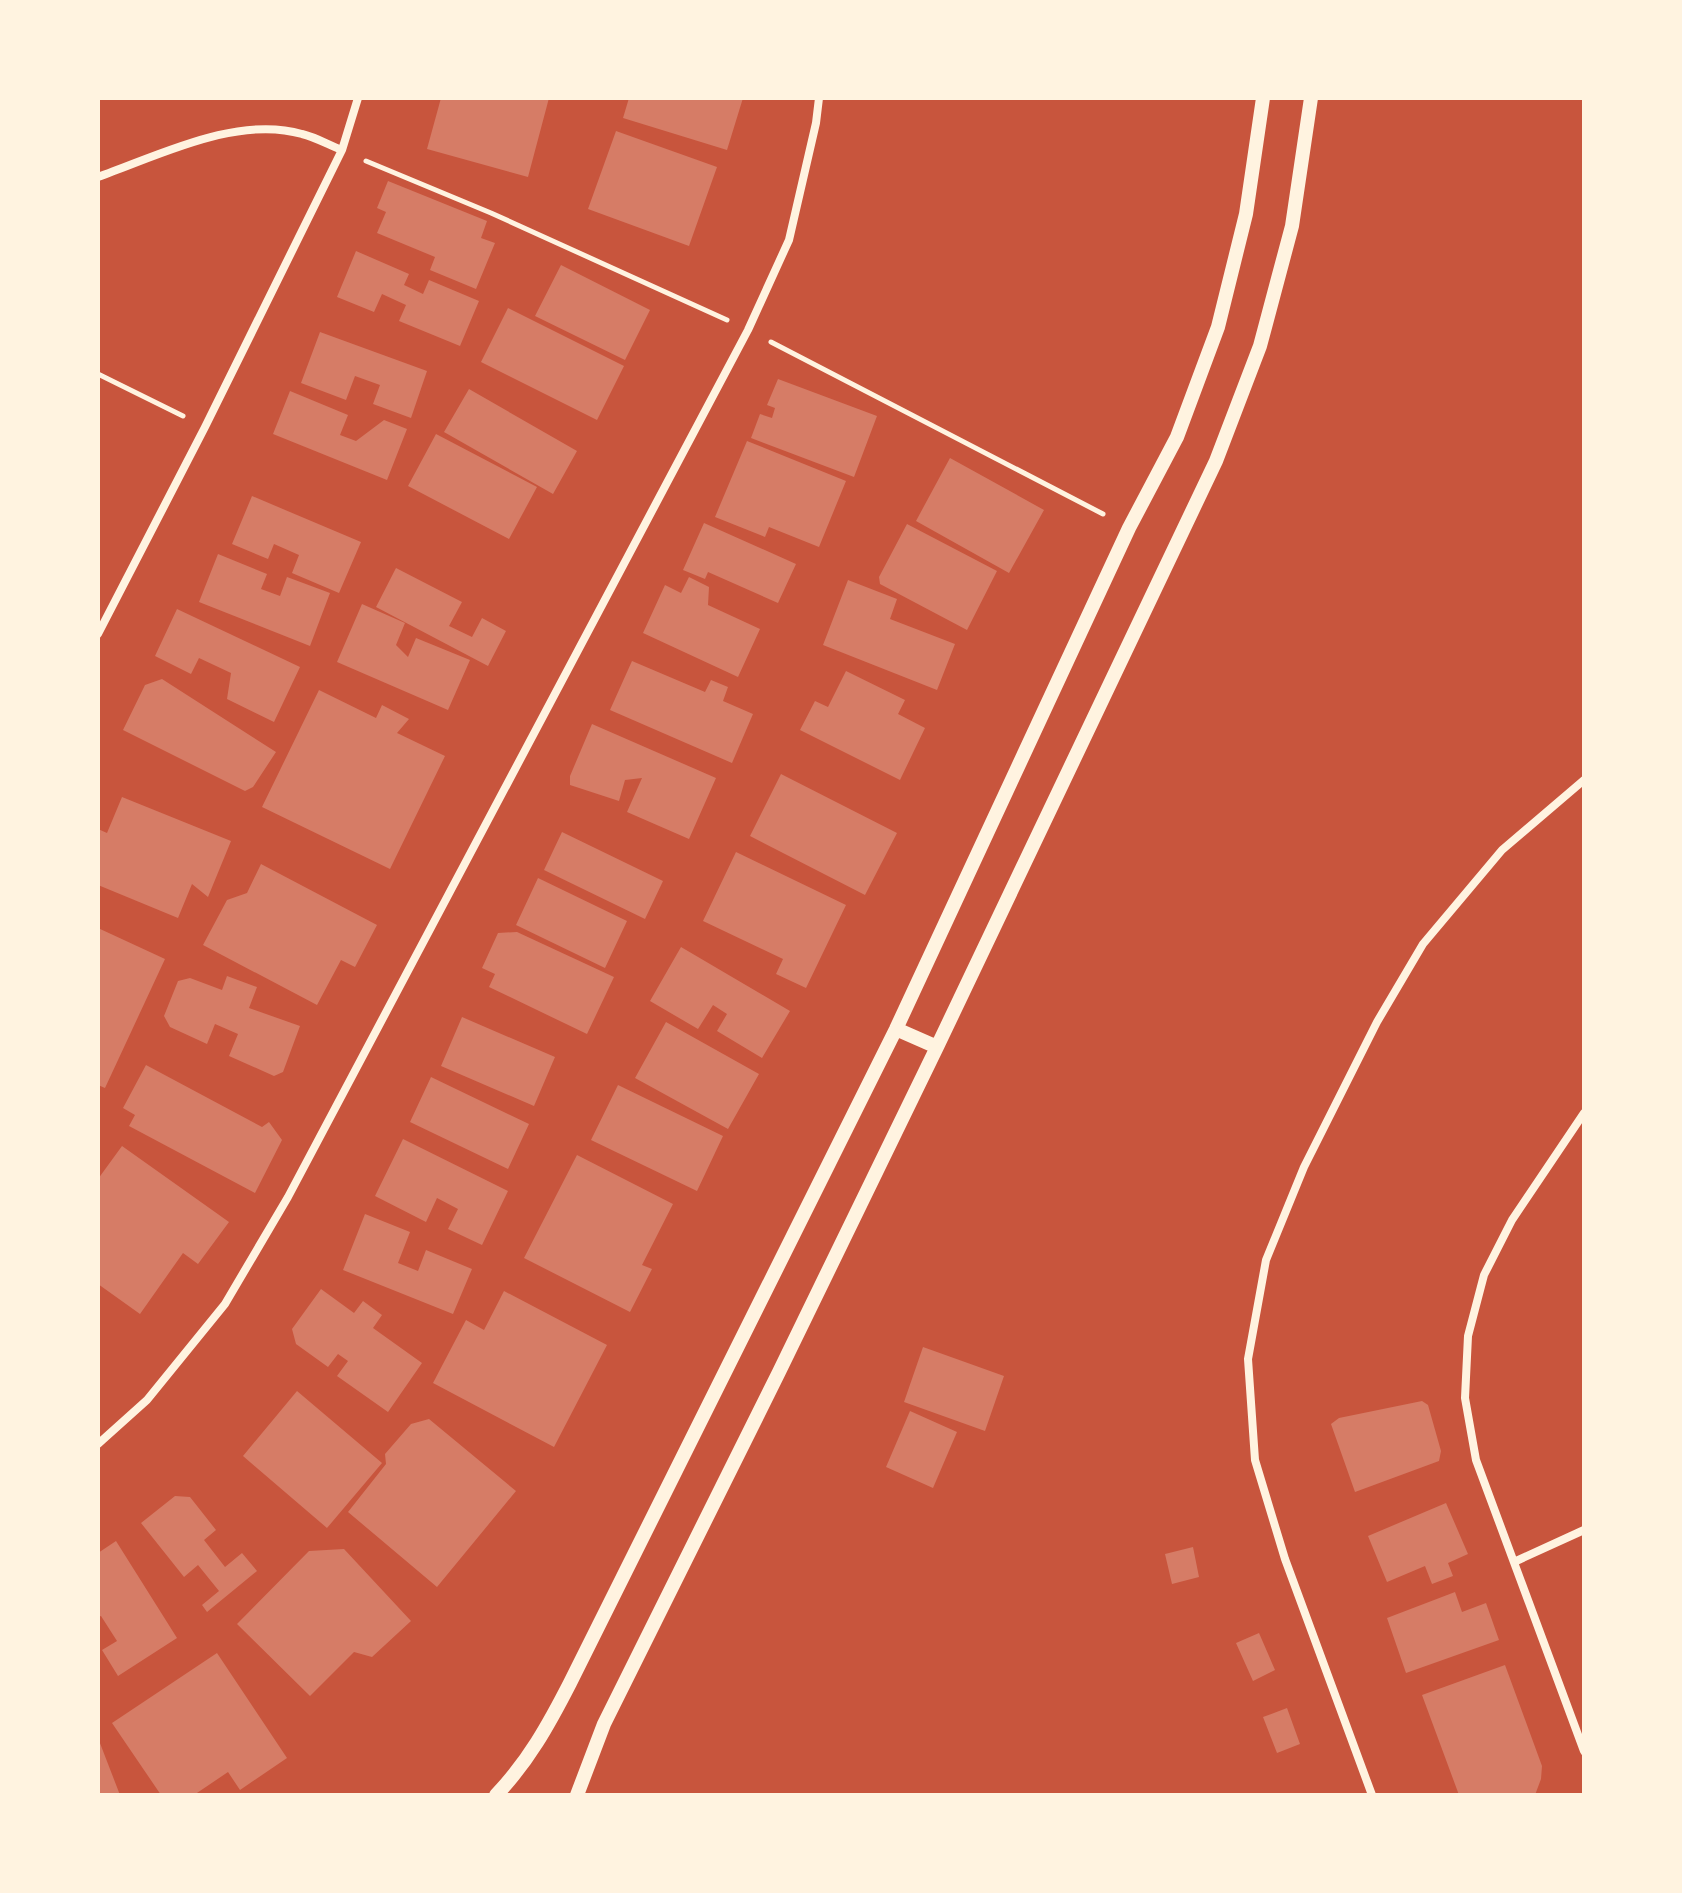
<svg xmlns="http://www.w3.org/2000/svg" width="1682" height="1893" viewBox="0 0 1682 1893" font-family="'Asap Condensed',sans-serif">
<rect width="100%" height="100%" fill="#c8553d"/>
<path fill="#d67c66" d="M 441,98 L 549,98 L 528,177 L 427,149 Z
M 629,98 L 743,98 L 727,150 L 623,118 Z
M 616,131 L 717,167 L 689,246 L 588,209 Z
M 388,181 L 487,221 L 481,238 L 495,243 L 476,289 L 430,270 L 435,257 L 377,233 L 386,212 L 377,208 Z
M 356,251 L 409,274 L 404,285 L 423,294 L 429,280 L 479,301 L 460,346 L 399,321 L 406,305 L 382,294 L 374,312 L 337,297 Z
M 561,265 L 650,310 L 625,360 L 535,316 Z
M 508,308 L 624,366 L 597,420 L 481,362 Z
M 320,332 L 427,371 L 411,418 L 373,404 L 380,385 L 355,376 L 346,400 L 301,383 Z
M 778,379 L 877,416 L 854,477 L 751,438 L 760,414 L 772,418 L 775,408 L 767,405 Z
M 469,389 L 577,451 L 553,494 L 444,432 Z
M 290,391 L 348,415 L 340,435 L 356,441 L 384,420 L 407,429 L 387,480 L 273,434 Z
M 436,434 L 537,487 L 509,539 L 408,486 Z
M 747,441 L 846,481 L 819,547 L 769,527 L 765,537 L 715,517 Z
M 950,458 L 1044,510 L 1009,573 L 916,521 Z
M 252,496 L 361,542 L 339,593 L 292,573 L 299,555 L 274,544 L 268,559 L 232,544 Z
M 704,523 L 796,564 L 778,603 L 708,572 L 705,579 L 683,570 Z
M 907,524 L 997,571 L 967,630 L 880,584 L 879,577 Z
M 218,554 L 267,574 L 261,589 L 280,596 L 287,577 L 330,593 L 310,646 L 199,602 Z
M 396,568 L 462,602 L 449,626 L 472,637 L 482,618 L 506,631 L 488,666 L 376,607 Z
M 689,577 L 709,587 L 708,605 L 760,629 L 738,677 L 643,633 L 665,585 L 681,593 Z
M 848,580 L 897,599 L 890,619 L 955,644 L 937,690 L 823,645 Z
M 362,604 L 405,623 L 396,645 L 408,657 L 416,638 L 470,660 L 448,710 L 337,662 Z
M 177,609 L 300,667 L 274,722 L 227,699 L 231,673 L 199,658 L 191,674 L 155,656 Z
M 632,661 L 705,692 L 711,680 L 728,687 L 723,701 L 753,714 L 732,763 L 610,710 Z
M 846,671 L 905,700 L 898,714 L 925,728 L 900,780 L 800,730 L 815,701 L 828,707 Z
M 162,679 L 276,752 L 253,787 L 245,791 L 123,730 L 145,685 Z
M 319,690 L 376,718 L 382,705 L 409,719 L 397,733 L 445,756 L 390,869 L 262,807 Z
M 592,724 L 716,778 L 689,839 L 627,812 L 642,778 L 625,780 L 619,801 L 570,785 L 570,776 Z
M 781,774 L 897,833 L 865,895 L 750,836 Z
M 122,797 L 231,841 L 208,897 L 192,884 L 178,918 L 98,885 L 98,829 L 107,833 Z
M 562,832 L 663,881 L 645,919 L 544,870 Z
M 736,852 L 846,905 L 806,988 L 776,974 L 783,959 L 703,921 Z
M 261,864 L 377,925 L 355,967 L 341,960 L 317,1005 L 203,945 L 227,900 L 247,893 Z
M 538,878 L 627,921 L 605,968 L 516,925 Z
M 98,928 L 165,959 L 105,1088 L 98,1085 Z
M 517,932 L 614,977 L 587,1034 L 489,987 L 495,974 L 482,968 L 498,933 Z
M 681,947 L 790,1011 L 762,1058 L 717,1031 L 727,1014 L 713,1005 L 698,1029 L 650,1001 Z
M 227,976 L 257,987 L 249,1008 L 300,1026 L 283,1072 L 274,1076 L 229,1056 L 238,1034 L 215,1024 L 207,1044 L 170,1027 L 164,1016 L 178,981 L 190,978 L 222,990 Z
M 462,1017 L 555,1057 L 534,1106 L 441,1066 Z
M 666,1022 L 759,1074 L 728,1129 L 635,1078 Z
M 146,1065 L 262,1127 L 269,1122 L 282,1140 L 255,1193 L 129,1126 L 135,1115 L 123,1108 Z
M 431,1077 L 529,1124 L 508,1169 L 410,1122 Z
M 618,1085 L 723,1136 L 697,1191 L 591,1140 Z
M 403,1139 L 508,1191 L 482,1245 L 448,1229 L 458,1209 L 437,1198 L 426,1222 L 375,1196 Z
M 122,1146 L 229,1222 L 198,1264 L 183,1253 L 140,1314 L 98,1284 L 98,1179 Z
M 577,1155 L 673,1204 L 642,1265 L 652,1269 L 630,1312 L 524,1258 Z
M 365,1214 L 410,1232 L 398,1263 L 418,1271 L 426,1250 L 472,1269 L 453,1314 L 343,1270 Z
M 321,1289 L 354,1313 L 363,1301 L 382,1315 L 373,1328 L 422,1363 L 388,1412 L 337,1376 L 348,1361 L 338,1354 L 328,1367 L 296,1344 L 292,1329 Z
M 504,1291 L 607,1345 L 554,1447 L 433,1383 L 466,1320 L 484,1330 Z
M 923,1347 L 1004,1376 L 985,1431 L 904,1402 Z
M 297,1391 L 382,1463 L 327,1528 L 243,1456 Z
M 1422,1401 L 1428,1405 L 1441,1451 L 1439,1461 L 1355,1492 L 1331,1424 L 1339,1418 Z
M 910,1411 L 957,1432 L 933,1488 L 886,1467 Z
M 429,1419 L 516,1491 L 437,1587 L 348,1512 L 386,1464 L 385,1454 L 411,1424 Z
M 175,1496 L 190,1497 L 216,1530 L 204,1540 L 225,1567 L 242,1553 L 257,1571 L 207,1612 L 202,1605 L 219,1591 L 198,1565 L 184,1577 L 141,1523 Z
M 1446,1503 L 1468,1554 L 1448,1563 L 1453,1576 L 1432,1584 L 1425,1566 L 1387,1582 L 1368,1536 Z
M 116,1541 L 177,1638 L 118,1676 L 102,1650 L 117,1641 L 101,1616 L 98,1617 L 98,1553 Z
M 1193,1547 L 1199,1577 L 1172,1584 L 1165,1554 Z
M 344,1549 L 411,1621 L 372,1657 L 354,1652 L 310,1696 L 237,1624 L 309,1551 Z
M 1455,1592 L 1462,1612 L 1486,1603 L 1499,1640 L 1406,1673 L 1387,1618 Z
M 1259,1633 L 1275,1670 L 1253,1681 L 1236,1643 Z
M 217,1653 L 287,1758 L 240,1790 L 228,1772 L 194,1795 L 161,1795 L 112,1723 Z
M 1505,1665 L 1542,1766 L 1541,1779 L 1535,1795 L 1459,1795 L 1422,1695 Z
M 1287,1708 L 1300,1744 L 1277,1753 L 1263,1717 Z
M 98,1738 L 120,1795 L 98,1795 Z"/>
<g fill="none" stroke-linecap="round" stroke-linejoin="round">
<path stroke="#fff3e0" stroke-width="5" d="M 366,161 L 491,213 L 727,320
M 771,342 L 1103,514
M 98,374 L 183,416"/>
<path stroke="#fff3e0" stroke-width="8" d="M 98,177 C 158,156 237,115 302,134 C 315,137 329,145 342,150
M 98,634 L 205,427 L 342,150 L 358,98
M 1584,1113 L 1512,1220 L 1484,1275 L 1468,1336 L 1465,1398 L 1476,1460 L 1584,1751
M 98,1444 L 147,1400 L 225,1304 L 288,1197 L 748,330 L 789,240 L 816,123 L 819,98
M 1514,1562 L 1584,1530
M 1372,1795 L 1285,1559 L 1255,1460 L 1248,1359 L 1266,1260 L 1304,1167 L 1377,1022 L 1423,944 L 1502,850 L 1584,780"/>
<path stroke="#fff3e0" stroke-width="14" d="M 896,1029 L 937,1047
M 496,1795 C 528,1762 549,1724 570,1683 L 896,1029 L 1129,528 L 1177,437 L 1218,327 L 1246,214 L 1263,98
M 577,1795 L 604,1724 L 779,1372 L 937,1047 L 1216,461 L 1260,346 L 1292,226 L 1311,98"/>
</g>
<rect width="1682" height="1893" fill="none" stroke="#fff3e0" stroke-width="200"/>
</svg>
